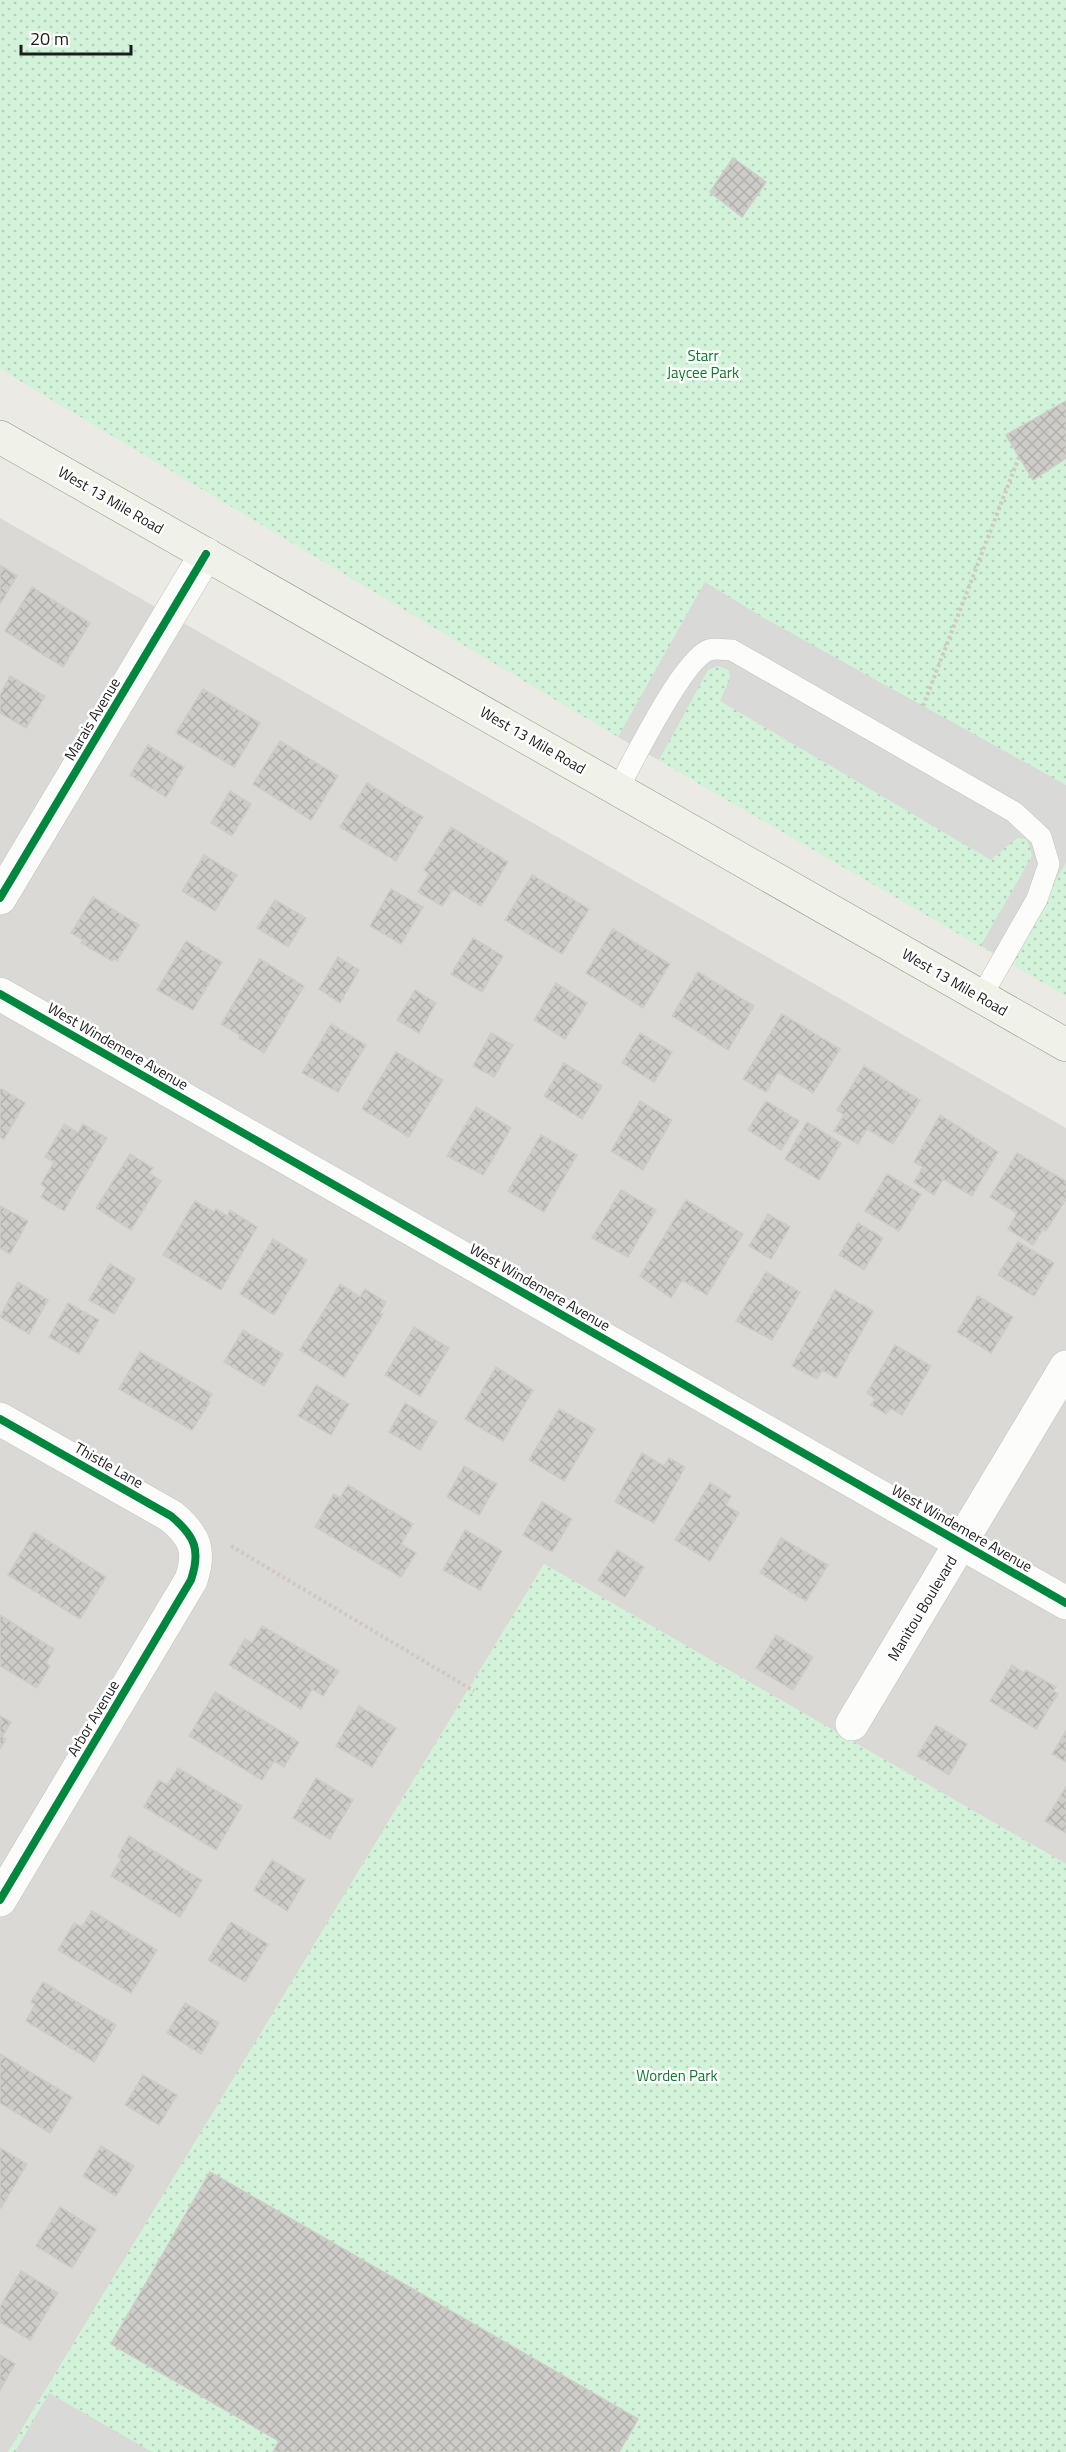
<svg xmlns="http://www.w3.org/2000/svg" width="1066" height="2452" viewBox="0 0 1066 2452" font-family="'Titillium Web',sans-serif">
<defs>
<pattern id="park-dots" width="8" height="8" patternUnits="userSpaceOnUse" patternTransform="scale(1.5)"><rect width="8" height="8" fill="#d2f2d9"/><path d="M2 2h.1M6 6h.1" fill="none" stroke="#b4cfba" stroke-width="1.8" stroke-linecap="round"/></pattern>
<pattern id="building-cross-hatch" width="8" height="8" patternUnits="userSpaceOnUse" patternTransform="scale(1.5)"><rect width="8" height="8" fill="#cdccc8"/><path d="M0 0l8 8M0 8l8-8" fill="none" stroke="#afafab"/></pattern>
</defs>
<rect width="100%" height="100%" fill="#ebeae5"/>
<path fill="#dad9d6" d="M 0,518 L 1066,1128 L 1066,1864 L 544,1564 L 8,2452 L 0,2452 Z"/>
<path fill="url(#park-dots)" d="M 0,0 L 1066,0 L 1066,996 L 618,737 L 0,369 Z
M 544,1564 L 1066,1864 L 1066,2452 L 8,2452 Z"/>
<path fill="#d9d9d7" d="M 705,582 L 762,617 L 1066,785 L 1066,863 L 1007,962 L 981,945 L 1032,856 L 1030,847 L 1026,839 L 1019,838 L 1013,841 L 991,860 L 720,701 L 730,678 L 729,670 L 718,666 L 708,670 L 659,760 L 618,737 Z
M 49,2393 L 152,2452 L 15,2452 Z"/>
<path fill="url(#building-cross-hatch)" stroke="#ceccc6" stroke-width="1.5" d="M 733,158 L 766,182 L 742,217 L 710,192 Z
M 1066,401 L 1066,458 L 1033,480 L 1006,435 Z
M 0,565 L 17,576 L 0,604 Z
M 32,587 L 90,623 L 63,667 L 5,631 Z
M 10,676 L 45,696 L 26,728 L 0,713 L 0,695 Z
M 203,689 L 260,723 L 234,767 L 176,733 Z
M 280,741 L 338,776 L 311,820 L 253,784 Z
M 148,745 L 184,767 L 166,797 L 130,775 Z
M 367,783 L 423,817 L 396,861 L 340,827 Z
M 230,791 L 251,804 L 232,836 L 211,823 Z
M 451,827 L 508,862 L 481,906 L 453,889 L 442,906 L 418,892 L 429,874 L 424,870 Z
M 204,855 L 237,875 L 215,911 L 182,891 Z
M 532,875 L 589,909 L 562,954 L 505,920 Z
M 391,889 L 423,907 L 401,944 L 370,926 Z
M 93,897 L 139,925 L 117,961 L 114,958 L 112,961 L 81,943 L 83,940 L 71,933 Z
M 275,900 L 306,918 L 288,947 L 257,928 Z
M 613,929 L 670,964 L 643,1008 L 586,973 Z
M 473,938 L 503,956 L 482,992 L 451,974 Z
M 186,941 L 222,962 L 193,1010 L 157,990 Z
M 338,957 L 359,970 L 340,1003 L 319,989 Z
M 260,959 L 304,986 L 264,1053 L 239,1038 L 240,1035 L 221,1024 Z
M 698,972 L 754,1006 L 728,1050 L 672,1016 Z
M 556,983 L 587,1003 L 565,1039 L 534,1020 Z
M 415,990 L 436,1003 L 419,1033 L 397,1020 Z
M 782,1014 L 840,1049 L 813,1093 L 778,1072 L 766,1092 L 743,1079 Z
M 331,1024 L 366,1045 L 338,1092 L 302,1073 Z
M 491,1033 L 513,1045 L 494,1077 L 473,1066 Z
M 640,1033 L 672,1052 L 654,1082 L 622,1063 Z
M 396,1052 L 443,1080 L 409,1137 L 362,1109 Z
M 564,1063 L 602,1086 L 582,1119 L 544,1096 Z
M 864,1066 L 920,1100 L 893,1144 L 867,1129 L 858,1144 L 834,1131 L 844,1115 L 837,1110 Z
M 0,1088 L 25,1103 L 4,1139 L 0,1137 Z
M 640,1101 L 672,1120 L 643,1170 L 611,1151 Z
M 766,1101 L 799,1121 L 781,1150 L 748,1130 Z
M 476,1107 L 511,1128 L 483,1175 L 447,1156 Z
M 940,1115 L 998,1152 L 972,1196 L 943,1179 L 934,1195 L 914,1182 L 923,1167 L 914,1162 Z
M 807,1122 L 841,1143 L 819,1180 L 785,1159 Z
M 64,1124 L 78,1133 L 83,1124 L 107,1138 L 64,1211 L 41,1197 L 46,1188 L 41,1184 L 54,1162 L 45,1157 Z
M 541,1135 L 577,1155 L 544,1212 L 508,1191 Z
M 1017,1153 L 1066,1181 L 1066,1199 L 1046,1231 L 1043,1229 L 1033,1245 L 1008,1229 L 1017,1213 L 990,1197 Z
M 130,1154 L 153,1168 L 149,1173 L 161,1181 L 131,1230 L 96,1208 Z
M 887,1174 L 921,1194 L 899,1231 L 865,1211 Z
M 621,1190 L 656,1210 L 628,1257 L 592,1238 Z
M 686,1200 L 743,1234 L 707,1295 L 682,1280 L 671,1298 L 640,1276 Z
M 195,1201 L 214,1212 L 216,1209 L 227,1216 L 230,1210 L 257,1227 L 221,1290 L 163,1255 Z
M 0,1206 L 28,1221 L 10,1254 L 0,1248 Z
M 768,1214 L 790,1227 L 771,1259 L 749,1246 Z
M 858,1223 L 883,1238 L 864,1270 L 839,1255 Z
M 273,1239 L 307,1260 L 274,1315 L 240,1294 Z
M 1018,1242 L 1054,1263 L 1034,1296 L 998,1275 Z
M 110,1264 L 135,1279 L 114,1314 L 89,1300 Z
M 766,1272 L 800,1292 L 772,1340 L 736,1321 Z
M 18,1282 L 48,1300 L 29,1334 L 0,1317 Z
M 340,1284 L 360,1297 L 365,1289 L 386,1302 L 380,1313 L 383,1314 L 344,1377 L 300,1350 Z
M 835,1290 L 873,1311 L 836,1378 L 822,1370 L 817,1379 L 792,1366 Z
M 978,1296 L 1013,1317 L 991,1353 L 957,1332 Z
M 68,1303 L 99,1320 L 79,1354 L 49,1337 Z
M 414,1327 L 449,1348 L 420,1396 L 385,1375 Z
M 243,1330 L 283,1354 L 264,1386 L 224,1362 Z
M 895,1345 L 931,1366 L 902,1415 L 890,1408 L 886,1414 L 871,1405 L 875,1399 L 867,1393 Z
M 140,1352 L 212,1394 L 208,1401 L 210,1402 L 192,1430 L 119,1389 Z
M 496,1367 L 533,1390 L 503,1441 L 465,1419 Z
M 316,1385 L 349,1404 L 331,1435 L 298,1416 Z
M 405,1403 L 437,1422 L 420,1450 L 389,1432 Z
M 559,1409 L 595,1429 L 564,1481 L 529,1460 Z
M 642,1453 L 664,1466 L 669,1458 L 685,1467 L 654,1523 L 615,1502 Z
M 464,1466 L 497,1484 L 479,1515 L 447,1497 Z
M 710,1483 L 731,1496 L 726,1505 L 739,1513 L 710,1561 L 675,1540 Z
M 348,1485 L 413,1524 L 401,1544 L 416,1553 L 401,1577 L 315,1527 L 334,1494 L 340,1498 Z
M 542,1502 L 572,1519 L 552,1552 L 523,1535 Z
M 465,1530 L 502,1551 L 480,1590 L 443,1570 Z
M 34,1532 L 106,1577 L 80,1619 L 8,1575 Z
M 781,1538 L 828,1565 L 806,1601 L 760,1573 Z
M 617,1550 L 644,1567 L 625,1597 L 598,1580 Z
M 0,1615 L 54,1649 L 46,1663 L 50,1666 L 37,1688 L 0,1666 Z
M 262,1626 L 339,1671 L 323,1696 L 312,1689 L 301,1709 L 229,1665 L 245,1639 L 252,1643 Z
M 776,1635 L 813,1657 L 793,1690 L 756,1668 Z
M 1012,1665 L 1024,1673 L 1026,1670 L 1056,1687 L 1053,1691 L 1058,1694 L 1036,1729 L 990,1701 Z
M 215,1692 L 299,1742 L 284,1767 L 274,1761 L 262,1780 L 189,1736 Z
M 359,1706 L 396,1728 L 372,1767 L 336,1746 Z
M 0,1716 L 11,1722 L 2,1737 L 6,1739 L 0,1749 Z
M 936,1725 L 967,1744 L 949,1775 L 917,1756 Z
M 1066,1731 L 1066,1762 L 1052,1754 Z
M 178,1768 L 242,1806 L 216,1850 L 144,1807 L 159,1780 L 167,1785 Z
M 316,1778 L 353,1800 L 330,1839 L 293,1818 Z
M 1066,1787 L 1066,1833 L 1045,1821 Z
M 129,1836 L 202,1880 L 180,1917 L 111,1876 L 121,1859 L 118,1856 Z
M 272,1860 L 305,1880 L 287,1911 L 254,1890 Z
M 92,1911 L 157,1950 L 131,1993 L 58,1950 L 74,1923 L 82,1927 Z
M 231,1922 L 268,1944 L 245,1982 L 208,1960 Z
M 43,1982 L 116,2025 L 94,2062 L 26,2021 L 35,2004 L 31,2002 Z
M 185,2003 L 219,2023 L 201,2054 L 167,2033 Z
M 0,2054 L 72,2097 L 50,2133 L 0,2103 Z
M 143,2075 L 177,2095 L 159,2125 L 125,2105 Z
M 101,2146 L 134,2166 L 116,2196 L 83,2176 Z
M 0,2148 L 27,2164 L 1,2208 L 0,2208 Z
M 210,2172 L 638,2419 L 619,2452 L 273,2452 L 279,2441 L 111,2344 Z
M 60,2207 L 96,2229 L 72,2268 L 36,2246 Z
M 21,2271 L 58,2293 L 30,2340 L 0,2322 L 0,2307 Z
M 0,2355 L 15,2364 L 0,2390 Z"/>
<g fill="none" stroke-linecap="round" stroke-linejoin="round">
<g stroke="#c3c3c1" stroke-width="22">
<path id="service" d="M 618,789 C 633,761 683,659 709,650 C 715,648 726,650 732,650 L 1014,812 L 1041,837 L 1049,864 L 1037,899 L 981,997"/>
</g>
<g stroke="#c3c3c1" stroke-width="34">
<path id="minor" d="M 0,898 L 206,554
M 0,994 L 1066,1603
M 0,1419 L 171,1516 C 195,1536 201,1550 191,1580 L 0,1900
M 852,1724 L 1066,1367"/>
</g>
<g stroke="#8e957d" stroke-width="34">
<path id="secondary" d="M 0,437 L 1066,1045"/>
</g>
<path stroke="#d2c7c2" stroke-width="4" stroke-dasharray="3 3" stroke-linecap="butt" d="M 923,706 L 1019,457
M 231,1546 L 474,1691"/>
<use href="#service" stroke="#fcfcfb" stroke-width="21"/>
<use href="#minor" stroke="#fcfcfb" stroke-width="33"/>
<use href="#secondary" stroke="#f0f2e9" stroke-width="33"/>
<g stroke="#fff" stroke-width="11">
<path id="cycleway" d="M 0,898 L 206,554
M 0,994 L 1066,1603
M 0,1419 L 171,1516 C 195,1536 201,1550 191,1580 L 0,1900"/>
</g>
<use href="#cycleway" stroke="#00873e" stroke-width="8"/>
</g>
<g text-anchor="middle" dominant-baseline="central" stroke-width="5" stroke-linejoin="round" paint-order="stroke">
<g font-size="15" fill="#0b7a2c" stroke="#fff">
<text x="703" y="355">Starr<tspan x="703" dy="17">Jaycee Park</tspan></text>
<text x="677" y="2075">Worden Park</text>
</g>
<g font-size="15" fill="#1c1c1c" stroke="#fff">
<text transform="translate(111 500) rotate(30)">West 13 Mile Road</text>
<text transform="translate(92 719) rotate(-59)">Marais Avenue</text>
<text transform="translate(533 740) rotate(30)">West 13 Mile Road</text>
<text transform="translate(955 982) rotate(30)">West 13 Mile Road</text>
<text transform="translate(118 1046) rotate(30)">West Windemere Avenue</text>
<text transform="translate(540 1287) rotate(30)">West Windemere Avenue</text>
<text transform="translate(109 1465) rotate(30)">Thistle Lane</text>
<text transform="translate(962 1528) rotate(30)">West Windemere Avenue</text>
<text transform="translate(922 1608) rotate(-59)">Manitou Boulevard</text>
<text transform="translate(93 1718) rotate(-59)">Arbor Avenue</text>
</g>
</g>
<path d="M21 45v9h110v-9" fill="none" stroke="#1c1c1c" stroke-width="3"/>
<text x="30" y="45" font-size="18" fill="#1c1c1c" stroke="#ffffff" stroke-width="4.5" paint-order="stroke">20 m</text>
</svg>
